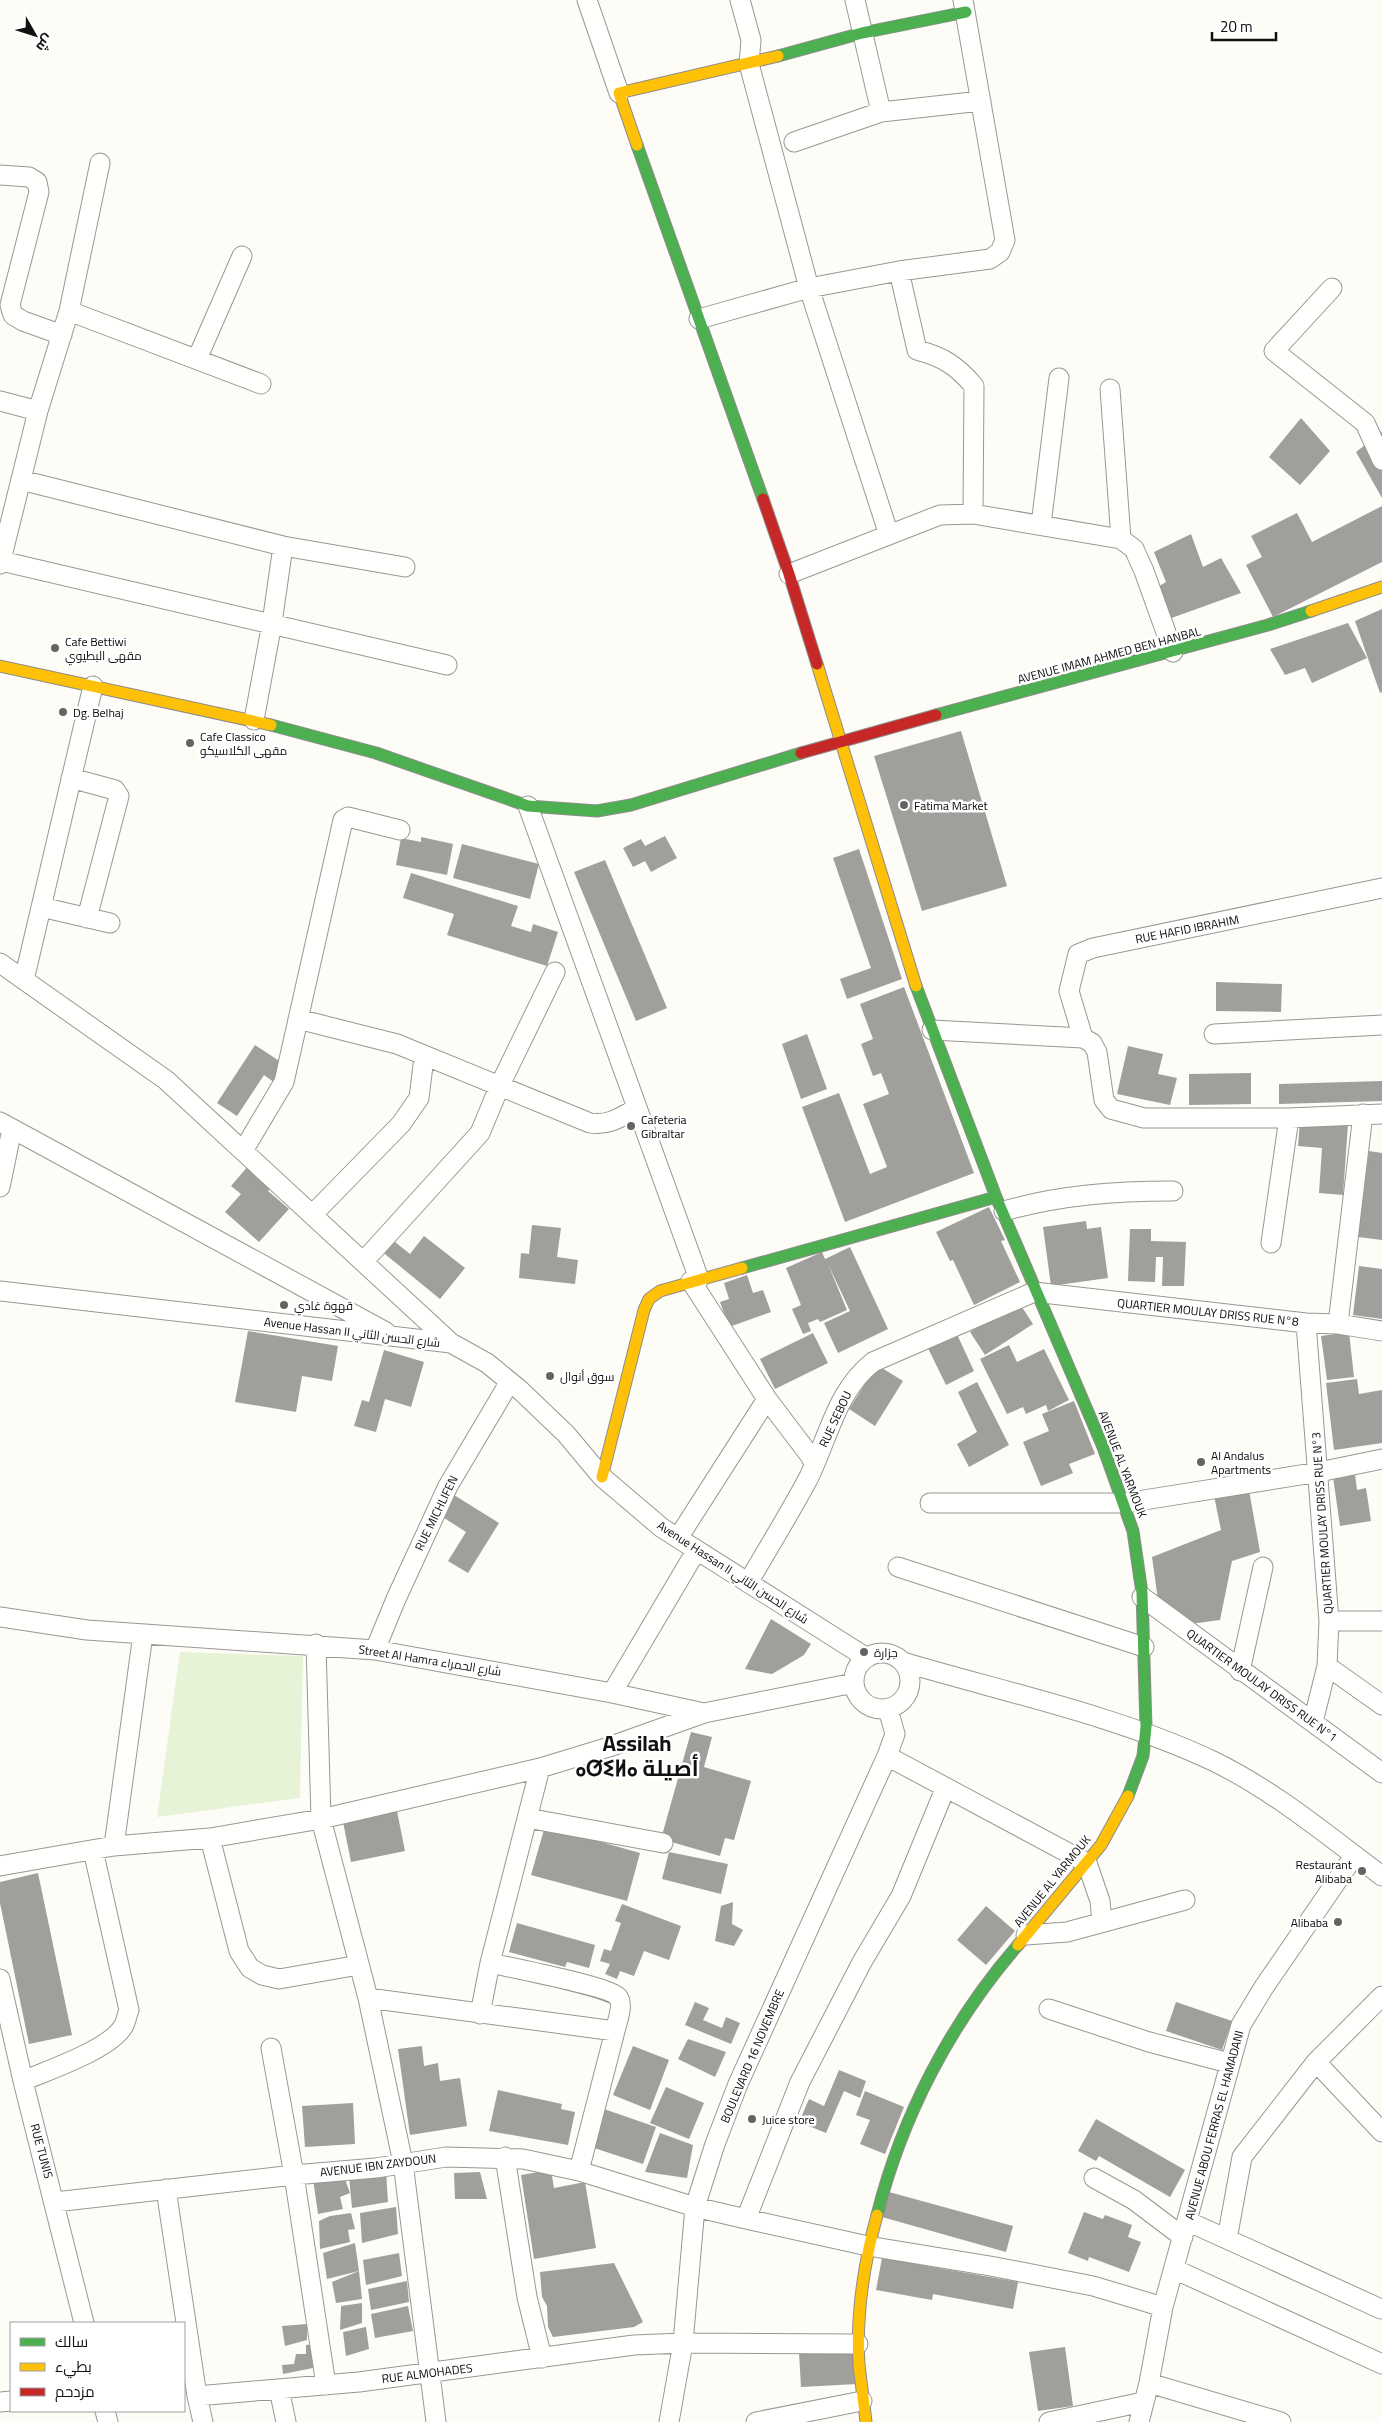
<svg xmlns="http://www.w3.org/2000/svg" width="1382" height="2422" viewBox="0 0 1382 2422" font-family="Georgia,Cairo,'Noto Sans Tifinagh',serif">
<rect width="100%" height="100%" fill="#fdfcf7"/>
<path fill="#e7f3d7" d="M 180,1652 L 303,1656 L 300,1798 L 157,1817 Z"/>
<path fill="#a19f9c" d="M 1301,418 L 1330,451 L 1300,485 L 1269,457 Z
M 1382,432 L 1382,498 L 1356,452 Z
M 1382,506 L 1382,562 L 1273,617 L 1246,565 L 1262,557 L 1251,536 L 1297,513 L 1312,542 Z
M 1191,534 L 1203,567 L 1221,558 L 1241,593 L 1166,620 L 1154,589 L 1166,582 L 1154,552 Z
M 1382,609 L 1382,692 L 1380,693 L 1355,621 Z
M 1348,623 L 1367,658 L 1312,683 L 1305,668 L 1285,675 L 1270,649 Z
M 961,731 L 1007,886 L 922,911 L 874,756 Z
M 665,836 L 677,858 L 651,872 L 645,861 L 633,867 L 623,848 L 641,839 L 645,846 Z
M 421,837 L 453,844 L 447,875 L 396,865 L 401,838 L 421,842 Z
M 462,844 L 539,864 L 530,899 L 453,878 Z
M 859,849 L 902,979 L 847,999 L 840,979 L 871,968 L 833,858 Z
M 605,860 L 667,1008 L 636,1021 L 574,872 Z
M 411,873 L 518,906 L 511,926 L 531,932 L 533,924 L 558,932 L 547,966 L 447,935 L 454,914 L 403,898 Z
M 1216,982 L 1282,984 L 1281,1012 L 1216,1011 Z
M 904,987 L 974,1173 L 845,1222 L 802,1107 L 839,1093 L 870,1174 L 887,1167 L 863,1104 L 889,1094 L 881,1073 L 873,1076 L 861,1044 L 873,1039 L 860,1004 Z
M 807,1034 L 827,1089 L 801,1099 L 782,1044 Z
M 255,1045 L 287,1066 L 275,1083 L 264,1075 L 237,1116 L 217,1103 Z
M 1128,1046 L 1163,1054 L 1158,1074 L 1177,1078 L 1170,1105 L 1117,1094 Z
M 1251,1073 L 1251,1104 L 1189,1105 L 1189,1074 Z
M 1382,1081 L 1382,1101 L 1279,1104 L 1279,1084 Z
M 1300,1121 L 1348,1124 L 1343,1195 L 1319,1193 L 1322,1148 L 1298,1146 Z
M 1369,1151 L 1382,1153 L 1382,1240 L 1358,1237 Z
M 248,1166 L 272,1187 L 268,1191 L 289,1209 L 259,1242 L 225,1212 L 241,1194 L 231,1186 Z
M 989,1207 L 1005,1240 L 1001,1241 L 1020,1282 L 974,1305 L 953,1260 L 950,1261 L 936,1232 Z
M 1086,1221 L 1087,1229 L 1101,1227 L 1108,1278 L 1051,1286 L 1043,1227 Z
M 532,1225 L 561,1228 L 557,1257 L 578,1260 L 575,1284 L 519,1278 L 521,1253 L 529,1254 Z
M 1130,1229 L 1151,1229 L 1151,1241 L 1186,1242 L 1184,1286 L 1162,1286 L 1163,1257 L 1156,1257 L 1155,1282 L 1128,1281 Z
M 424,1236 L 465,1268 L 440,1299 L 380,1250 L 390,1238 L 410,1254 Z
M 850,1247 L 888,1329 L 838,1353 L 824,1323 L 850,1311 L 828,1264 L 847,1310 L 820,1322 L 818,1319 L 808,1323 L 811,1331 L 803,1334 L 792,1309 L 801,1305 L 786,1268 L 822,1252 L 825,1259 Z
M 1359,1266 L 1382,1269 L 1382,1319 L 1353,1315 Z
M 747,1275 L 753,1293 L 763,1290 L 771,1312 L 729,1327 L 720,1302 L 729,1299 L 724,1283 Z
M 1018,1301 L 1033,1324 L 985,1355 L 970,1332 Z
M 955,1330 L 974,1371 L 946,1385 L 926,1344 Z
M 248,1331 L 338,1346 L 332,1381 L 302,1376 L 296,1412 L 235,1402 Z
M 1349,1332 L 1354,1377 L 1327,1380 L 1321,1336 Z
M 813,1333 L 828,1363 L 775,1389 L 760,1359 Z
M 1009,1345 L 1017,1362 L 1044,1349 L 1069,1400 L 1048,1411 L 1046,1405 L 1026,1414 L 1023,1407 L 1007,1414 L 980,1359 Z
M 384,1350 L 424,1362 L 411,1407 L 385,1399 L 376,1432 L 354,1426 L 362,1400 L 369,1402 Z
M 877,1365 L 903,1381 L 875,1426 L 849,1409 Z
M 1357,1379 L 1359,1394 L 1382,1390 L 1382,1443 L 1334,1450 L 1326,1383 Z
M 977,1382 L 1009,1445 L 969,1467 L 957,1444 L 977,1432 L 958,1392 Z
M 1074,1401 L 1095,1454 L 1069,1464 L 1073,1473 L 1041,1486 L 1023,1442 L 1049,1431 L 1042,1414 Z
M 1354,1467 L 1357,1490 L 1366,1488 L 1371,1521 L 1340,1526 L 1332,1470 Z
M 1249,1490 L 1260,1552 L 1232,1561 L 1220,1620 L 1190,1624 L 1158,1600 L 1152,1557 L 1221,1530 L 1213,1491 Z
M 454,1495 L 499,1523 L 468,1573 L 448,1561 L 466,1532 L 441,1516 Z
M 771,1619 L 811,1644 L 804,1655 L 772,1674 L 745,1669 Z
M 691,1732 L 712,1737 L 704,1767 L 751,1781 L 734,1840 L 725,1838 L 720,1856 L 661,1839 Z
M 397,1811 L 405,1851 L 351,1862 L 343,1822 Z
M 545,1826 L 640,1853 L 627,1901 L 531,1875 Z
M 669,1852 L 728,1864 L 721,1894 L 662,1879 Z
M 38,1873 L 72,2035 L 29,2044 L 0,1903 L 0,1882 Z
M 733,1902 L 732,1924 L 743,1930 L 734,1946 L 715,1941 L 721,1906 Z
M 622,1904 L 681,1926 L 669,1960 L 644,1951 L 634,1976 L 620,1971 L 617,1979 L 605,1974 L 610,1964 L 600,1961 L 604,1949 L 611,1951 L 621,1923 L 615,1921 Z
M 986,1906 L 1015,1931 L 986,1965 L 957,1940 Z
M 517,1923 L 595,1945 L 589,1968 L 567,1962 L 565,1967 L 509,1952 Z
M 695,2002 L 709,2008 L 703,2020 L 722,2028 L 726,2017 L 740,2023 L 731,2044 L 685,2025 Z
M 1176,2002 L 1232,2021 L 1222,2050 L 1166,2031 Z
M 688,2039 L 726,2052 L 715,2077 L 678,2059 Z
M 422,2046 L 424,2066 L 438,2063 L 440,2081 L 460,2078 L 467,2126 L 410,2135 L 398,2049 Z
M 633,2046 L 669,2060 L 650,2110 L 613,2095 Z
M 839,2070 L 866,2081 L 860,2098 L 844,2091 L 826,2133 L 799,2122 L 809,2099 L 824,2106 Z
M 666,2087 L 704,2103 L 689,2139 L 650,2123 Z
M 498,2090 L 562,2104 L 561,2109 L 575,2112 L 568,2145 L 489,2131 Z
M 865,2091 L 904,2107 L 885,2154 L 860,2144 L 870,2120 L 856,2115 Z
M 353,2103 L 355,2144 L 305,2147 L 302,2106 Z
M 601,2108 L 656,2127 L 643,2164 L 588,2146 Z
M 1096,2119 L 1185,2170 L 1170,2197 L 1099,2156 L 1096,2161 L 1078,2151 Z
M 660,2133 L 693,2145 L 687,2178 L 645,2172 Z
M 551,2170 L 554,2188 L 585,2182 L 596,2248 L 534,2259 L 521,2175 Z
M 386,2171 L 388,2202 L 352,2208 L 349,2176 Z
M 480,2172 L 487,2199 L 455,2199 L 454,2173 Z
M 344,2176 L 350,2193 L 340,2197 L 343,2209 L 318,2214 L 313,2179 Z
M 889,2192 L 1013,2226 L 1006,2252 L 882,2217 Z
M 396,2207 L 398,2234 L 362,2243 L 360,2213 Z
M 1084,2212 L 1103,2219 L 1105,2215 L 1132,2225 L 1128,2237 L 1141,2242 L 1129,2272 L 1089,2257 L 1088,2261 L 1068,2253 Z
M 351,2213 L 355,2229 L 348,2230 L 350,2242 L 320,2249 L 319,2221 L 330,2216 Z
M 355,2243 L 359,2271 L 327,2279 L 323,2253 Z
M 399,2253 L 402,2276 L 366,2285 L 363,2260 Z
M 882,2258 L 1018,2282 L 1013,2309 L 933,2294 L 932,2300 L 876,2290 Z
M 614,2263 L 643,2322 L 634,2327 L 553,2337 L 548,2327 L 547,2306 L 542,2297 L 540,2272 Z
M 359,2271 L 362,2299 L 336,2303 L 332,2282 Z
M 407,2281 L 409,2302 L 371,2310 L 368,2289 Z
M 362,2303 L 362,2323 L 340,2330 L 341,2306 Z
M 408,2306 L 413,2331 L 375,2338 L 371,2314 Z
M 307,2324 L 307,2340 L 285,2346 L 282,2326 Z
M 366,2327 L 369,2349 L 346,2356 L 343,2332 Z
M 315,2344 L 318,2367 L 283,2374 L 282,2365 L 294,2364 L 296,2354 L 306,2354 L 306,2345 Z
M 1065,2347 L 1073,2406 L 1038,2411 L 1029,2352 Z
M 855,2350 L 857,2384 L 801,2387 L 799,2353 Z"/>
<g fill="none" stroke-linecap="round" stroke-linejoin="round">
<g stroke="#979795" stroke-width="21">
<path id="street" d="M 587,0 L 619,93
M 740,0 L 751,40 L 749,64 L 809,288 L 889,535
M 855,0 L 881,112 L 981,101
M 794,142 L 881,112
M 0,175 L 29,177 L 37,182 L 39,192 L 10,305 L 13,315 L 23,321 L 62,335
M 899,271 L 917,350 C 943,357 956,365 974,386 L 973,514
M 1332,288 L 1274,351 L 1365,423 L 1382,460
M 69,311 L 261,384
M 699,319 L 809,288 L 899,271 L 990,259 L 1000,252 L 1005,240 L 963,0
M 197,359 L 242,256
M 1110,389 L 1121,539
M 0,401 L 38,411
M 21,480 L 283,546 L 405,567
M 1041,525 L 1059,378
M 1,561 L 447,665
M 0,564 L 38,411 L 69,311 L 100,163
M 789,574 L 940,515 L 973,514 L 1121,539 L 1134,549 L 1144,571 L 1173,652
M 254,720 L 272,623 L 283,546
M 71,778 L 115,790 L 119,796 L 87,918
M 528,806 L 699,1279
M 41,907 L 110,923
M 0,963 L 166,1080 L 451,1343
M 24,980 L 93,686
M 298,1019 L 397,1044 L 590,1123 C 609,1126 621,1117 637,1108
M 932,1030 L 1083,1038 L 1092,1043 L 1097,1052 L 1104,1100 L 1111,1109 L 1144,1118 L 1289,1118 L 1382,1114
M 1214,1034 L 1382,1025
M 1083,1038 L 1069,991 L 1078,954 L 1093,948 L 1382,888
M 0,1122 L 386,1332
M 243,1151 L 284,1082 L 343,820 L 348,817 L 400,830
M 0,1187 L 12,1129
M 1004,1211 C 1060,1195 1115,1191 1173,1191
M 312,1215 L 401,1124 L 419,1098 L 424,1057
M 1271,1243 L 1289,1118
M 363,1262 L 480,1133 L 500,1085 L 555,972
M 691,1281 L 767,1399 L 811,1457 L 814,1465
M 0,1291 L 451,1343 L 487,1363 L 520,1390 L 566,1434 L 602,1477 L 662,1528 L 867,1658
M 1306,1323 L 1329,1621 L 1327,1666 L 1313,1722
M 1338,1324 L 1363,1114
M 930,1503 L 1125,1503 L 1319,1472 L 1382,1459
M 678,1538 L 767,1399
M 898,1567 L 1144,1647
M 748,1583 C 768,1548 790,1513 809,1477 C 828,1438 837,1390 873,1362 L 1034,1292 L 1306,1323 L 1338,1324 L 1382,1331
M 1142,1597 L 1382,1773
M 0,1617 L 87,1630 L 375,1650 L 612,1693 L 704,1713 L 854,1683
M 1329,1621 L 1382,1621
M 316,1644 L 321,1819 L 368,1998 L 615,2031 L 579,2171
M 375,1650 L 396,1599 L 448,1486 L 509,1383
M854 1681a28 28 0 1 1 56 0a28 28 0 1 1-56 0Z
M 903,1662 C 1004,1692 1118,1716 1213,1761 C 1275,1791 1328,1836 1382,1876
M 1327,1666 L 1382,1705
M 1240,1671 L 1263,1567
M 612,1693 L 696,1551
M 887,1756 L 1087,1863 L 1100,1901 L 1102,1922
M 540,1768 L 490,1963 C 508,1967 611,1987 618,1997 C 624,2005 617,2022 615,2031
M 527,1818 L 663,1843
M 210,1838 L 239,1951 L 250,1968 L 262,1975 L 279,1979 L 359,1965
M 114,1846 L 143,1634
M 0,1866 L 114,1846 L 210,1838 L 321,1819 L 540,1768 L 609,1747 L 704,1713
M 1026,1935 L 1067,1932 L 1185,1900
M 0,1979 L 23,2081 L 84,2323
M 368,1998 L 403,2163 L 436,2422
M 1049,2009 L 1149,2042 L 1229,2063
M 480,2014 L 490,1963
M 271,2048 L 294,2175 L 326,2385
M 1316,2062 L 1382,2132
M 23,2081 C 48,2070 112,2049 124,2025 C 126,2021 127,2015 129,2010 L 93,1850
M 505,2157 L 527,2297 L 542,2358
M 1094,2178 L 1134,2200 L 1183,2237
M 166,2189 L 197,2396
M 55,2202 L 294,2175 L 376,2168 L 446,2157 L 523,2159 L 579,2171 L 695,2207 L 746,2219 L 868,2246 L 990,2266 L 1093,2286 L 1163,2307
M 746,2219 L 800,2082 L 862,1962 L 901,1896 L 945,1789
M 1187,2221 L 1381,2309
M 1227,2239 L 1242,2157 L 1316,2062 L 1382,1996
M 1174,2269 L 1382,2364
M 1149,2383 L 1281,2422
M 279,2389 L 286,2422
M 0,2402 L 11,2401
M 105,2411 L 108,2422
M 203,2422 L 197,2396 L 359,2382 L 634,2345 L 683,2343 L 858,2344
M 669,2422 L 683,2343 L 695,2207 L 715,2144 L 738,2084 L 887,1756 L 895,1734 L 888,1709
M 756,2422 L 862,2401
M 1049,2422 L 1143,2402
M 1139,2422 L 1149,2383 L 1163,2307 L 1241,2025 L 1264,1987 L 1354,1856"/>
</g>
<g stroke="#8e8d8b" stroke-width="13">
<path id="fast" d="M 778,56 L 862,33 L 966,12
M 637,145 L 763,499
M 936,715 L 1268,625 L 1311,611
M 271,725 L 376,753 L 528,806 L 597,811 L 631,805 L 801,753
M 996,1197 L 1103,1447 L 1133,1531 L 1142,1593 L 1146,1727 L 1143,1756 L 1128,1796
M 742,1268 L 996,1197 L 916,986
M 877,2215 C 902,2116 951,2022 1018,1945"/>
</g>
<g stroke="#8e8d8b" stroke-width="13">
<path id="slow" d="M 637,145 L 619,93 L 778,56
M 1311,611 L 1382,587
M 817,664 L 916,986
M 0,666 L 271,725
M 602,1477 L 644,1310 L 649,1299 L 660,1291 L 742,1268
M 1018,1945 L 1101,1845 L 1128,1796
M 866,2422 C 864,2403 861,2384 859,2364 C 856,2314 864,2263 877,2215"/>
</g>
<g stroke="#8e8d8b" stroke-width="13">
<path id="jam" d="M 763,499 L 789,574 L 817,664
M 801,753 L 936,715"/>
</g>
<use href="#street" stroke="#fffffe" stroke-width="19"/>
<use href="#fast" stroke="#4caf50" stroke-width="11"/>
<use href="#slow" stroke="#ffc107" stroke-width="11"/>
<use href="#jam" stroke="#c62828" stroke-width="11"/>
</g>
<g fill="#646362" stroke="#fff" stroke-width="2">
<circle cx="55" cy="648" r="5"/>
<circle cx="63" cy="712" r="5"/>
<circle cx="190" cy="743" r="5"/>
<circle cx="904" cy="805" r="5"/>
<circle cx="631" cy="1126" r="5"/>
<circle cx="284" cy="1305" r="5"/>
<circle cx="550" cy="1376" r="5"/>
<circle cx="1201" cy="1462" r="5"/>
<circle cx="864" cy="1652" r="5"/>
<circle cx="1362" cy="1871" r="5"/>
<circle cx="1338" cy="1922" r="5"/>
<circle cx="752" cy="2119" r="5"/>
</g>
<g text-anchor="middle" dominant-baseline="central" stroke-width="5" stroke-linejoin="round" paint-order="stroke">
<g font-size="12" fill="#111" stroke="#fff" text-anchor="start">
<text x="65" y="641">Cafe Bettiwi<tspan x="65" dy="14">مقهى البطيوي</tspan></text>
<text x="73" y="712">Dg. Belhaj</text>
<text x="200" y="736">Cafe Classico<tspan x="200" dy="14">مقهى الكلاسيكو</tspan></text>
<text x="914" y="805">Fatima Market</text>
<text x="641" y="1119">Cafeteria<tspan x="641" dy="14">Gibraltar</tspan></text>
<text x="294" y="1305">قهوة غادي</text>
<text x="560" y="1376">سوق أنوال</text>
<text x="1211" y="1455">Al Andalus<tspan x="1211" dy="14">Apartments</tspan></text>
<text x="874" y="1652">جزارة</text>
<text x="1352" y="1864" text-anchor="end">Restaurant<tspan x="1352" dy="14">Alibaba</tspan></text>
<text x="1328" y="1922" text-anchor="end">Alibaba</text>
<text x="762" y="2119">Juice store</text>
</g>
<g font-size="12" fill="#111" stroke="#fff">
<text transform="translate(1109 655) rotate(-15)">AVENUE IMAM AHMED BEN HANBAL</text>
<text transform="translate(1187 929) rotate(-11)">RUE HAFID IBRAHIM</text>
<text transform="translate(1208 1312) rotate(6)">QUARTIER MOULAY DRISS RUE N°8</text>
<text transform="translate(352 1332) rotate(7)">Avenue Hassan II شارع الحسن الثاني</text>
<text transform="translate(835 1419) rotate(-65)">RUE SEBOU</text>
<text transform="translate(1123 1464) rotate(69)">AVENUE AL YARMOUK</text>
<text transform="translate(436 1513) rotate(-64)">RUE MICHLIFEN</text>
<text transform="translate(1322 1523) rotate(-94)">QUARTIER MOULAY DRISS RUE N°3</text>
<text transform="translate(733 1572) rotate(33)">Avenue Hassan II شارع الحسن الثاني</text>
<text transform="translate(430 1660) rotate(9)">Street Al Hamra شارع الحمراء</text>
<text transform="translate(1262 1685) rotate(36)">QUARTIER MOULAY DRISS RUE N°1</text>
<text transform="translate(1052 1881) rotate(-51)">AVENUE AL YARMOUK</text>
<text transform="translate(752 2056) rotate(-67)">BOULEVARD 16 NOVEMBRE</text>
<text transform="translate(1214 2125) rotate(-75)">AVENUE ABOU FERRAS EL HAMADANI</text>
<text transform="translate(42 2151) rotate(75)">RUE TUNIS</text>
<text transform="translate(378 2165) rotate(-7)">AVENUE IBN ZAYDOUN</text>
<text transform="translate(427 2373) rotate(-7)">RUE ALMOHADES</text>
</g>
<g font-size="22" font-weight="bold" fill="#111" stroke="#fff">
<text x="637" y="1743">Assilah<tspan x="637" dy="25">ⴰⵚⵉⵍⴰ أصيلة</tspan></text>
</g>
</g>
<rect x="10" y="2322" width="175" height="90" fill="#ffffff" stroke="#a0a0a0"/>
<rect x="20" y="2338" width="25" height="8" fill="#4caf50" stroke="#a0a0a0"/>
<text x="55" y="2347" font-size="15" fill="#111111">سالك</text>
<rect x="20" y="2363" width="25" height="8" fill="#ffc107" stroke="#a0a0a0"/>
<text x="55" y="2372" font-size="15" fill="#111111">بطيء</text>
<rect x="20" y="2388" width="25" height="8" fill="#c62828" stroke="#a0a0a0"/>
<text x="55" y="2397" font-size="15" fill="#111111">مزدحم</text>
<g transform="translate(35 35) rotate(129)" stroke="#ffffff" stroke-width="4" paint-order="stroke">
<path d="M0-4L9 19L0 12L-9 19Z" fill="#111111"/>
<text y="-8" font-size="14" font-weight="bold" text-anchor="middle" fill="#111111">ش</text>
</g>
<path d="M1212 32v8h64v-8" fill="none" stroke="#111111" stroke-width="2.5"/>
<text x="1220" y="32" font-size="15" fill="#111111" stroke="#ffffff" stroke-width="4" paint-order="stroke">20 m</text>
</svg>
